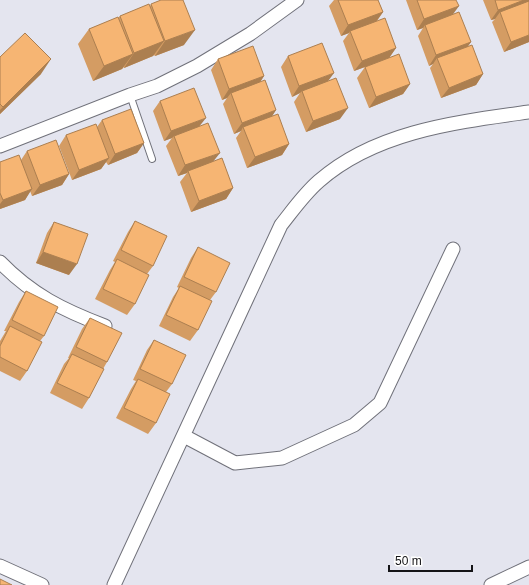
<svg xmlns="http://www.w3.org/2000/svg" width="529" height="585" viewBox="0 0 529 585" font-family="Helvetica,sans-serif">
<rect width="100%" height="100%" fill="#e4e5ef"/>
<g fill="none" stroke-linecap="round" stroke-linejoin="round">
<g stroke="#70717a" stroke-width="8">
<path id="lane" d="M 130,95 L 152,159"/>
</g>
<g stroke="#70717a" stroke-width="15">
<path id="street" d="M 0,146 L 130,95 L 157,86 L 197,66 L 250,34 L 297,0
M 0,262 C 32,295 63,310 105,326
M 184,436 L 235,463 L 282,458 L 354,425 L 380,403 L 453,249
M 0,566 L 42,585
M 114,585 L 281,225 C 293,210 304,194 319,181 C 376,131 457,122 529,112
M 491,585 L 529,567"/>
</g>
<use href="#lane" stroke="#fff" stroke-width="6"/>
<use href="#street" stroke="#fff" stroke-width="13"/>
</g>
<path fill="#d49c63" d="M 334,0 L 378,0 L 383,12 L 377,21 L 396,48 L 389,58 L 410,84 L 403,94 L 369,108 L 357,78 L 365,67 L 354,71 L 343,41 L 349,33 L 341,36 L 329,6 Z
M 406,0 L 456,0 L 453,14 L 471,42 L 468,46 L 483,74 L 476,85 L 441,98 L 430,68 L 433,64 L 429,66 L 418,36 L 423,28 L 417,30 Z
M 483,0 L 524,0 L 529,42 L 504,52 L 492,22 L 495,19 L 491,20 Z
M 151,4 L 184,45 L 155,56 L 154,55 L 153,56 L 124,68 L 124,67 L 122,69 L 93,81 L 78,44 L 89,29 L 118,18 L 120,16 L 150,6 Z
M 288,56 L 328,82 L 340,119 L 306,132 L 294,102 L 300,93 L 292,97 L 281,67 Z
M 0,57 L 41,74 L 0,114 Z
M 218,59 L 264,76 L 260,82 L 276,110 L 272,116 L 289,144 L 282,155 L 247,168 L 236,138 L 241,131 L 234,134 L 223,104 L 227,98 L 222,100 L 211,70 Z
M 160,101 L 200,126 L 213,162 L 233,188 L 226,199 L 191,212 L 180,182 L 187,173 L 178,176 L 166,146 L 172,138 L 164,141 L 153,111 Z
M 102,120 L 144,143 L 137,153 L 108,165 L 106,162 L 101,169 L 72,180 L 59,146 L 66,135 L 97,127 Z
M 27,151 L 69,174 L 62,185 L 32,196 L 30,191 L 25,200 L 0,209 L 0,162 L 21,160 Z
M 135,221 L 153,266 L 147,274 L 135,304 L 127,315 L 95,299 L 110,270 L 115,262 L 113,261 L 128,232 Z
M 54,222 L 69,275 L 36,263 L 47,233 Z
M 198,247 L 216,292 L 210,300 L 198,330 L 190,341 L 159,326 L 173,297 L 179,288 L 177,287 L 191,258 Z
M 26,291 L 44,336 L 40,341 L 27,371 L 20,381 L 0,371 L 0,341 L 6,331 L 4,331 L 19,302 Z
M 90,318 L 107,362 L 103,369 L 89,398 L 82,409 L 50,393 L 64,364 L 69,358 L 68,358 L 82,329 Z
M 154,340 L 172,384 L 166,392 L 156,423 L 148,434 L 116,418 L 131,389 L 136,381 L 133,380 L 147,350 Z"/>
<path fill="#ac7f50" d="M 524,0 L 529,0 L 529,2 L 500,12 L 495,19 L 491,20 L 498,10 Z
M 459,6 L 451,17 L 425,25 L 423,28 L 417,30 L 424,19 Z
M 383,12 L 375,23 L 350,31 L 349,33 L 341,36 L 348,25 Z
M 195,30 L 184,45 L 155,56 L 165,41 Z
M 529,35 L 529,42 L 504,52 L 511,42 Z
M 164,41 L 153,56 L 124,68 L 134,53 Z
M 471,42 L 463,53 L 437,58 L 433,64 L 429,66 L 436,55 Z
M 396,48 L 389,58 L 354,71 L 362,61 Z
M 133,54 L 122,69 L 93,81 L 104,66 Z
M 51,59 L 41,74 L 0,114 L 0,110 Z
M 334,73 L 326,84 L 302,91 L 300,93 L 292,97 L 299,86 Z
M 483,74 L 476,85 L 441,98 L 449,88 Z
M 264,76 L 257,87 L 231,93 L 227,98 L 222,100 L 229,89 Z
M 410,84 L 403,94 L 369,108 L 376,97 Z
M 348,108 L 340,119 L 306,132 L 313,121 Z
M 276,110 L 269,121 L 243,127 L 241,131 L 234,134 L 242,123 Z
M 206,118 L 198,128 L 174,136 L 172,138 L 164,141 L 171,131 Z
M 144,143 L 137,153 L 108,165 L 115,154 Z
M 289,144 L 282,155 L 247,168 L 255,157 Z
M 220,153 L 212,163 L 188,171 L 187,173 L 178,176 L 185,165 Z
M 109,158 L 101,169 L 72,180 L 79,170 Z
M 69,174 L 62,185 L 32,196 L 40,185 Z
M 233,188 L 226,199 L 191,212 L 199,201 Z
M 32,189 L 25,200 L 0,209 L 0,204 L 3,200 Z
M 43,252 L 77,264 L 69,275 L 36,263 Z"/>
<path fill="#f6b573" stroke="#ac7f50" d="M 161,0 L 183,0 L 195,30 L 165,41 L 151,4 Z
M 338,0 L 378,0 L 383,12 L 348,25 Z
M 417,0 L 456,0 L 459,6 L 424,19 Z
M 495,0 L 524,0 L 498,10 Z
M 529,1 L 529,35 L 511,42 L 500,12 Z
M 149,4 L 164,41 L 134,53 L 120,16 Z
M 459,12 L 471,42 L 436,55 L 425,25 Z
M 118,17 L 133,54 L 104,66 L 89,29 Z
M 385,18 L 396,48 L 362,61 L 350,31 Z
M 25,33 L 51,59 L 3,107 L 0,104 L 0,57 Z
M 322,43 L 334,73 L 299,86 L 288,56 Z
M 472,45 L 483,74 L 449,88 L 437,58 Z
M 253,46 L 264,76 L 229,89 L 218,59 Z
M 399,54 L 410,84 L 376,97 L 365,67 Z
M 336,78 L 348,108 L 313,121 L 302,91 Z
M 265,80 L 276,110 L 242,123 L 231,93 Z
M 194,88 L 206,118 L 171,131 L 160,101 Z
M 131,109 L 144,143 L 115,154 L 102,120 Z
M 278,114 L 289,144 L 255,157 L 243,127 Z
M 208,123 L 220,153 L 185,165 L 174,136 Z
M 96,124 L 109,158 L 79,170 L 66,135 Z
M 56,140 L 69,174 L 40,185 L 27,151 Z
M 19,155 L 32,189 L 3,200 L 0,193 L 0,162 Z
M 222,158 L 233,188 L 199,201 L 188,171 Z
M 135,221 L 167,236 L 153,266 L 121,250 Z
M 54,222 L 88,234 L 77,264 L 43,252 Z
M 198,247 L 230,263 L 216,292 L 184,277 Z
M 117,259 L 149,275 L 135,304 L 103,289 Z
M 180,286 L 212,301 L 198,330 L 166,315 Z
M 26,291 L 58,307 L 44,336 L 12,320 Z
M 90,318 L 122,333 L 107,362 L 76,347 Z
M 10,326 L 42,342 L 27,371 L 0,357 L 0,346 Z
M 154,340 L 186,355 L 172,384 L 140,369 Z
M 72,354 L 104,369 L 89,398 L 57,383 Z
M 138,379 L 170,394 L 156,423 L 124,408 Z
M 0,579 L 12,585 L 0,585 Z"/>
<path d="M389 565v6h83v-6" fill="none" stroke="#141417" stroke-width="2"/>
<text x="395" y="565" font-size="12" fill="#141417" stroke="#ffffff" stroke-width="3" paint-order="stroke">50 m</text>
</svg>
